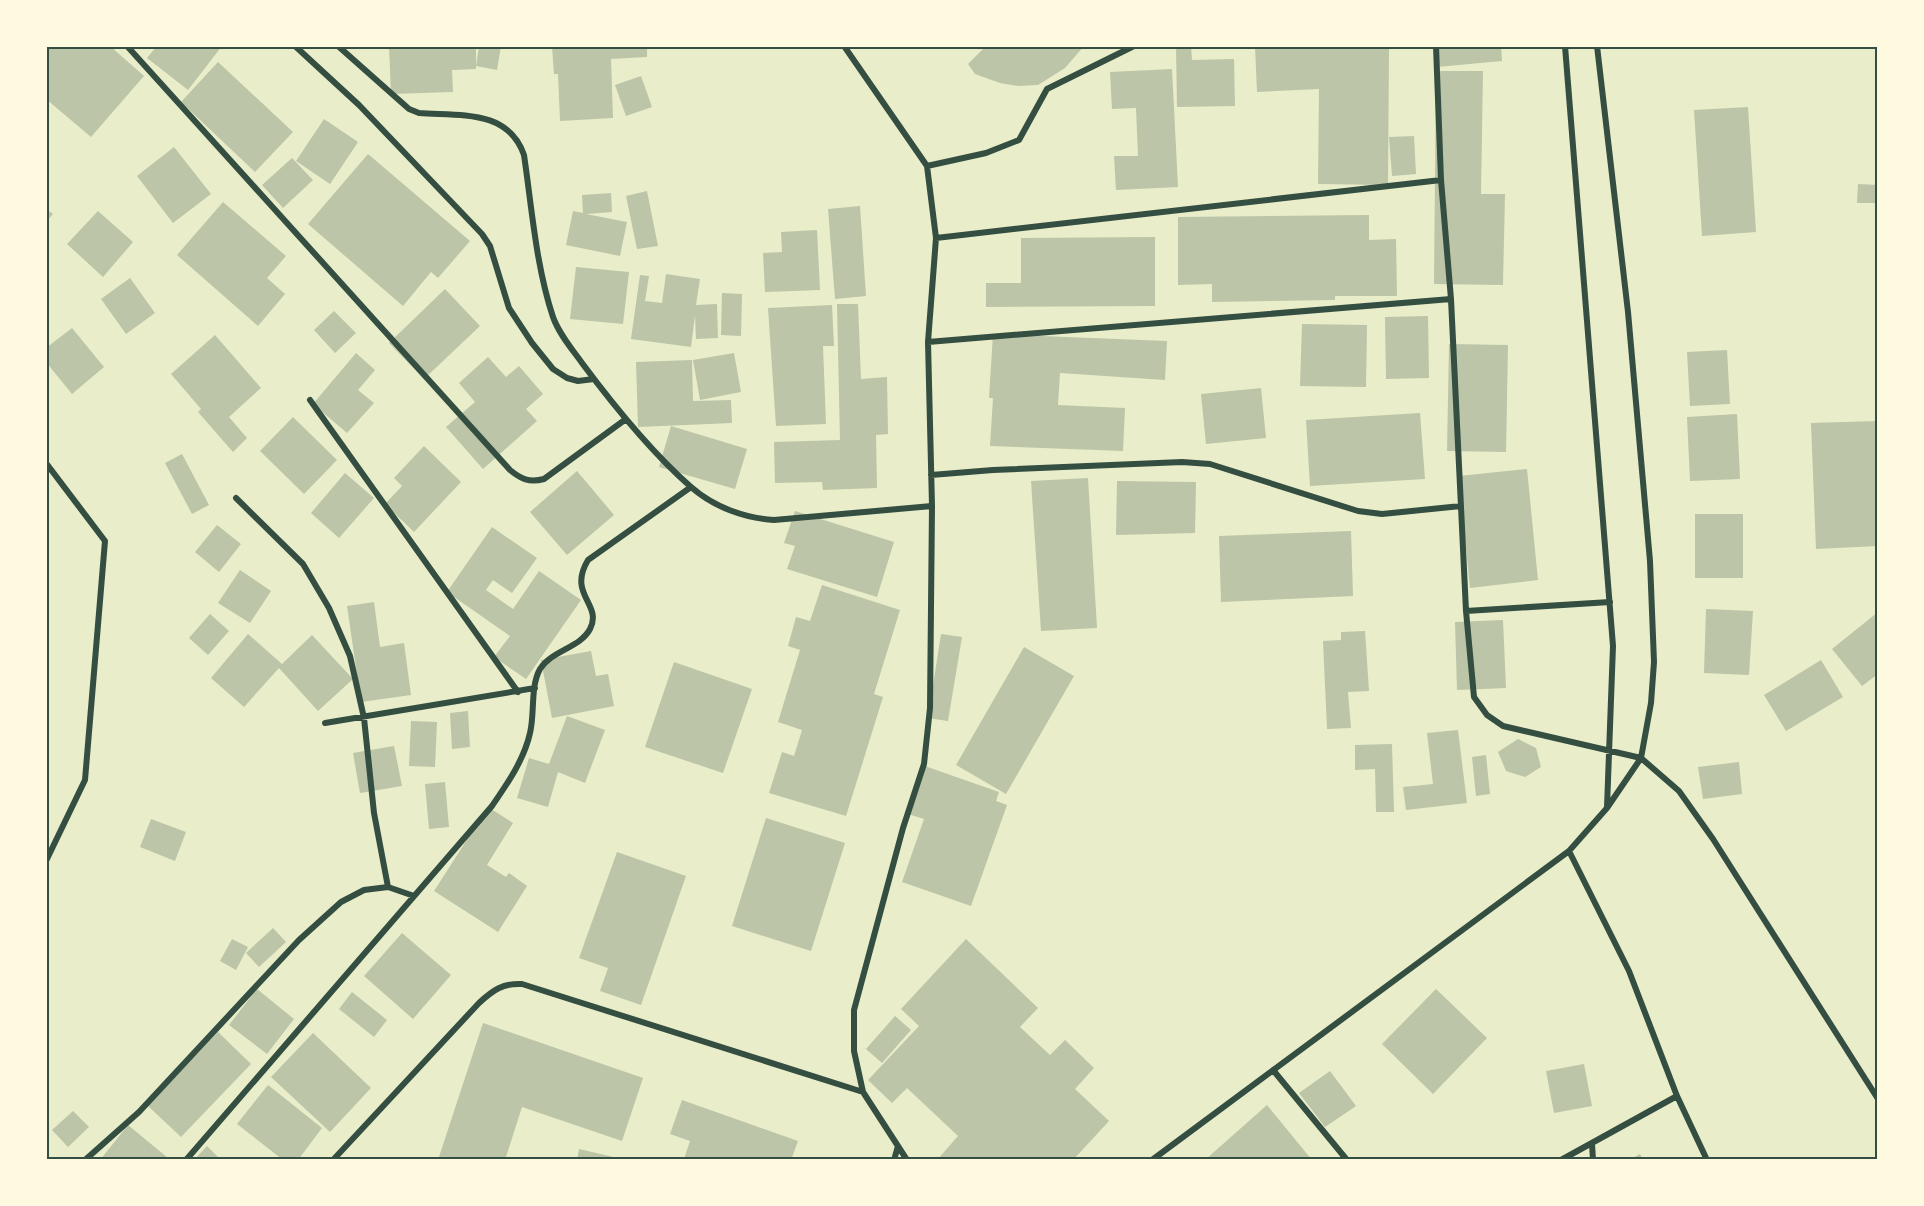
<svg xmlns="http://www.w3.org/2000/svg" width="1924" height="1206" viewBox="0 0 1924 1206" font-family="'PT Sans',sans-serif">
<rect width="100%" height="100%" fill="#e9edc9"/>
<path fill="#bcc5a7" d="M 46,46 L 110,46 L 144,76 L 91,137 L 46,99 Z
M 157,46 L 222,46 L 188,90 L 147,58 Z
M 389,46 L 476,46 L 476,66 L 479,46 L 501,46 L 497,70 L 476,66 L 476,69 L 452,70 L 453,92 L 391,94 Z
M 552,46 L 647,46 L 647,57 L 611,59 L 613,118 L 560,121 L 558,74 L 554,74 Z
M 986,46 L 1084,46 L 1065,68 L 1038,85 L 1018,86 L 1000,83 L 975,74 L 968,64 Z
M 1176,46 L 1191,46 L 1192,60 L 1234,59 L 1235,106 L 1177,107 Z
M 1255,46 L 1389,46 L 1388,185 L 1318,184 L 1319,89 L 1257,92 Z
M 1435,46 L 1501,46 L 1502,61 L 1437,67 Z
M 218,62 L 293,132 L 255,172 L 181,102 Z
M 1172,69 L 1178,187 L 1116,190 L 1114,156 L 1138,156 L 1136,108 L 1112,109 L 1110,72 Z
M 1436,71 L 1483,71 L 1481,194 L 1505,194 L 1503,285 L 1434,284 Z
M 641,76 L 652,107 L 626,116 L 615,85 Z
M 1748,107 L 1756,232 L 1702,236 L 1694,110 Z
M 324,119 L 358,142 L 330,184 L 296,161 Z
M 1414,136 L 1416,174 L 1392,176 L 1389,137 Z
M 174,147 L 211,194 L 173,223 L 137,176 Z
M 368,154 L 470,241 L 438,278 L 431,272 L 403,306 L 308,224 Z
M 292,158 L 313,180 L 283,208 L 262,185 Z
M 1858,184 L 1878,185 L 1878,203 L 1857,203 Z
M 647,191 L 658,246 L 637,249 L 626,196 Z
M 611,193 L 612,212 L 586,214 L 627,222 L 620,256 L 566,245 L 573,211 L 583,213 L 582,195 Z
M 223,202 L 286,256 L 267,278 L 285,294 L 258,326 L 177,255 Z
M 860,206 L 866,296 L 835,299 L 828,209 Z
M 46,209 L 53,214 L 46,222 Z
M 98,211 L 133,242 L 103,277 L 67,244 Z
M 1369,215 L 1369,240 L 1396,239 L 1397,296 L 1335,296 L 1335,300 L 1212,302 L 1212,284 L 1178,285 L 1178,217 Z
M 817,230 L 820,290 L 765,292 L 763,253 L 782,252 L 781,232 Z
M 1155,237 L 1155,306 L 986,307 L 986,283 L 1021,283 L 1021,238 Z
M 576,267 L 629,272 L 623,324 L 570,319 Z
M 666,274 L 700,279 L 696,305 L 717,304 L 718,338 L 696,339 L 695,315 L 691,347 L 631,339 L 640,275 L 649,276 L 645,301 L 662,303 Z
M 130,278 L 155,313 L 126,334 L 101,299 Z
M 445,289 L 480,326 L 424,379 L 389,343 Z
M 722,293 L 742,294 L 741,336 L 721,335 Z
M 837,304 L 858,304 L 861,379 L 887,377 L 888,434 L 876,435 L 877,488 L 823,490 L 822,482 L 775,483 L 774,442 L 840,440 Z
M 832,305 L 834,346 L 823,346 L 826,424 L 776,426 L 768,308 Z
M 334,311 L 356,333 L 335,353 L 314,330 Z
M 1428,316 L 1429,378 L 1386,379 L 1385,317 Z
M 1302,324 L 1367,325 L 1366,387 L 1300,386 Z
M 72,328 L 104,367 L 72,394 L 46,362 L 46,348 Z
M 993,334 L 1167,341 L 1165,380 L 1060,373 L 1058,405 L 1125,408 L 1123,451 L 990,446 L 993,398 L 989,398 Z
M 215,335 L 261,388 L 229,417 L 247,438 L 233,452 L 198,412 L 201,409 L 171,374 Z
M 1449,344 L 1508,345 L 1506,452 L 1447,451 Z
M 1727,350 L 1730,404 L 1690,406 L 1687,352 Z
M 356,353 L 375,370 L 358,390 L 374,403 L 347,433 L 313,404 Z
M 734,353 L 741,392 L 700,400 L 693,360 Z
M 488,357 L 506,377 L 519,366 L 543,394 L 526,409 L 537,421 L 483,469 L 446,427 L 475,402 L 459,383 Z
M 692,360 L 693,401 L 731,400 L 732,423 L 638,427 L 636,362 Z
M 1261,388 L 1266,438 L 1206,444 L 1201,394 Z
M 1420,413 L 1425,479 L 1310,486 L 1306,420 Z
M 1737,414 L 1740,479 L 1690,481 L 1687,417 Z
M 293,417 L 337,460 L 304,494 L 260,451 Z
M 1878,421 L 1878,546 L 1816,549 L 1811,423 Z
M 671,426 L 747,449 L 735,489 L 659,467 Z
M 424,446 L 461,482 L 414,532 L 385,504 L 402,486 L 394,478 Z
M 182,454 L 209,505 L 192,514 L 165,463 Z
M 1527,469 L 1538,580 L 1470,588 L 1459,476 Z
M 577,471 L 614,515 L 567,555 L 530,512 Z
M 345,473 L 374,498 L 339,538 L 311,513 Z
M 1088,478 L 1097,628 L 1041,631 L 1031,481 Z
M 1117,481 L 1196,482 L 1195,533 L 1116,535 Z
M 795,511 L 894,542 L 877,597 L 787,569 L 795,546 L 784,543 Z
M 1695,514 L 1743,514 L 1743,578 L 1695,578 Z
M 217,525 L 241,544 L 219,572 L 195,552 Z
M 492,527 L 537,558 L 512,593 L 493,580 L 486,590 L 513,609 L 539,571 L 581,600 L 526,679 L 494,657 L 510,636 L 447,592 Z
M 1351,531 L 1353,596 L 1221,602 L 1219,536 Z
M 240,570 L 271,591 L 250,623 L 218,603 Z
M 822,585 L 900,610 L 874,694 L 883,697 L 846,816 L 769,793 L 782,752 L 794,756 L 802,730 L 778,722 L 800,650 L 788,646 L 796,617 L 810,621 Z
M 374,602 L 380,647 L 404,643 L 411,695 L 361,702 L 347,606 Z
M 1706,609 L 1753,611 L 1749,675 L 1704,673 Z
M 1878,612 L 1878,674 L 1862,686 L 1832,649 Z
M 210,614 L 229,631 L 208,655 L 189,638 Z
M 1503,620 L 1506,688 L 1457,690 L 1455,622 Z
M 1365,631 L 1369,691 L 1348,692 L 1351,728 L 1327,729 L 1323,641 L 1341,640 L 1341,632 Z
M 248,634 L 282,664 L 312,635 L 353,679 L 318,711 L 279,668 L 244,707 L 211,678 Z
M 941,634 L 962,637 L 948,721 L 928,718 Z
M 1024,647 L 1074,676 L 1006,794 L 956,765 Z
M 591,651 L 596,676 L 608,674 L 614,706 L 552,718 L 541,660 Z
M 1821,660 L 1843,697 L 1786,731 L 1764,695 Z
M 674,662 L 752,689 L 723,773 L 645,747 Z
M 468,711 L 470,747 L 452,749 L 450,713 Z
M 567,716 L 605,730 L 585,783 L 558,772 L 548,807 L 517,798 L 529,758 L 549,764 Z
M 411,721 L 437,722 L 435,767 L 409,766 Z
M 1458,730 L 1467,803 L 1406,810 L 1403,787 L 1433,784 L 1427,733 Z
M 1518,739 L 1536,748 L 1541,767 L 1525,777 L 1506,771 L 1498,752 Z
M 1392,744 L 1394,812 L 1376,812 L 1375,769 L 1355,770 L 1355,745 Z
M 394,746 L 402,786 L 360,793 L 353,753 Z
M 1486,755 L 1490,794 L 1476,796 L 1472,757 Z
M 1739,762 L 1742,794 L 1703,799 L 1698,767 Z
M 922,765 L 999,792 L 996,801 L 1007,805 L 971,906 L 902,882 L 924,819 L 905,813 Z
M 445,782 L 449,827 L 429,829 L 425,784 Z
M 488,807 L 513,823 L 487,865 L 506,877 L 509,873 L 527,886 L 498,932 L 434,891 Z
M 766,818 L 845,843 L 811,951 L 732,926 Z
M 151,819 L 186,832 L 175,861 L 140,847 Z
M 617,852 L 686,876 L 641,1005 L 600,991 L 608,968 L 579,958 Z
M 273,928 L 286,942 L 259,967 L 246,953 Z
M 402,933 L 451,975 L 413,1019 L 364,976 Z
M 232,939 L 248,947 L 236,970 L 220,961 Z
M 966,939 L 1038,1008 L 1020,1027 L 1050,1055 L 1065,1040 L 1094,1068 L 1075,1089 L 1109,1121 L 1073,1160 L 937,1160 L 958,1136 L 907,1088 L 892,1103 L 868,1080 L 919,1026 L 901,1009 Z
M 257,989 L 294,1019 L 267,1054 L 229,1025 Z
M 1436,989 L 1487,1038 L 1433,1094 L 1382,1044 Z
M 352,992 L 387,1020 L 374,1037 L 339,1009 Z
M 895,1016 L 911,1030 L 882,1063 L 866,1049 Z
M 483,1023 L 643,1078 L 622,1141 L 522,1107 L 505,1160 L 438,1160 Z
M 218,1032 L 251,1064 L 181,1137 L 148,1106 Z
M 313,1033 L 371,1088 L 330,1132 L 271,1077 Z
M 1584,1064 L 1592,1106 L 1554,1113 L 1546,1071 Z
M 1330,1071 L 1356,1106 L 1325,1127 L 1299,1093 Z
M 268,1085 L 322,1128 L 298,1160 L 283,1160 L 237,1124 Z
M 682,1100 L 798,1141 L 791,1160 L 684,1159 L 690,1141 L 670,1134 Z
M 1267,1105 L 1312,1160 L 1205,1160 Z
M 73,1111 L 89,1127 L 68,1147 L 52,1130 Z
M 128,1125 L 168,1158 L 167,1160 L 100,1160 Z
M 207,1146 L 221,1160 L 194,1160 Z
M 579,1149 L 622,1159 L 622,1160 L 577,1160 Z
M 1640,1154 L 1643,1160 L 1629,1160 Z"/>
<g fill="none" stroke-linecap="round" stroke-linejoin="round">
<path stroke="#344e41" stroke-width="6" d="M 127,46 L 510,470 C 521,479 529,483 544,479 L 626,419
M 295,46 L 359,105 L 482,234 L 490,246 L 509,308 L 532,343 L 553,369 L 567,378 L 578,381 L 594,379
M 338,46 L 409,109 L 419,113 C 460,116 508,109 524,155 C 532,209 536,266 553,317 C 559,334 572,349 582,363 C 614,406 650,451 691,487 C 714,507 744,518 774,520 L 932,506
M 844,46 L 927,166 L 986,153 L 1019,140 L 1047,89 L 1134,46
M 1436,46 L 1441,180 L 1451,299
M 1565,46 L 1613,646 L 1607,807
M 936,238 L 1441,180
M 928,342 L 1451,299 L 1466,611 L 1474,697 L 1487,715 L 1503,726 L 1641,758 L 1679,791 L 1713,839 L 1878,1099
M 310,400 L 518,692
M 46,463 L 105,541 L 85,780 L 46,861
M 931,475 L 993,470 L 1182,462 L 1210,464 L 1358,511 L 1382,514 L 1461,506
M 236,498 L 303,564 L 329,608 L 350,656 L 364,718 L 374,813 L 388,887
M 1466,611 L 1610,602
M 325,723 L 535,688
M 1569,851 L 1629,971 L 1677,1096 L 1707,1160
M 1273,1070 L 1347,1160
M 1592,1144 L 1593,1160
M 85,1160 L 139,1112 L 299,940 L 341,902 L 364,890 L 388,887 L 414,896
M 186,1160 L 492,806 C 507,784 524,760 530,733 C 535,713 530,687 540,669 C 552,650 580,648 590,629 C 603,604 567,595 588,560 L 691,487
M 333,1160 L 479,1003 C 493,990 503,983 522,984 L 863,1092
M 894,1160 L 898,1146
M 907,1160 L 863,1092 L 854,1051 L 854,1010 L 903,828 L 924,764 L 930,708 L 932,506 L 928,342 L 936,238 L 927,166
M 1152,1160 L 1569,851 L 1607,808 L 1641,758 L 1651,703 L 1654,662 L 1650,561 L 1628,312 L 1597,46
M 1561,1160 L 1677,1096"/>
</g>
<rect width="1924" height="1206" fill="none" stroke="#fefae0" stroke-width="96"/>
<rect x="48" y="48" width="1828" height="1110" fill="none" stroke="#344e41" stroke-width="2"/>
</svg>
